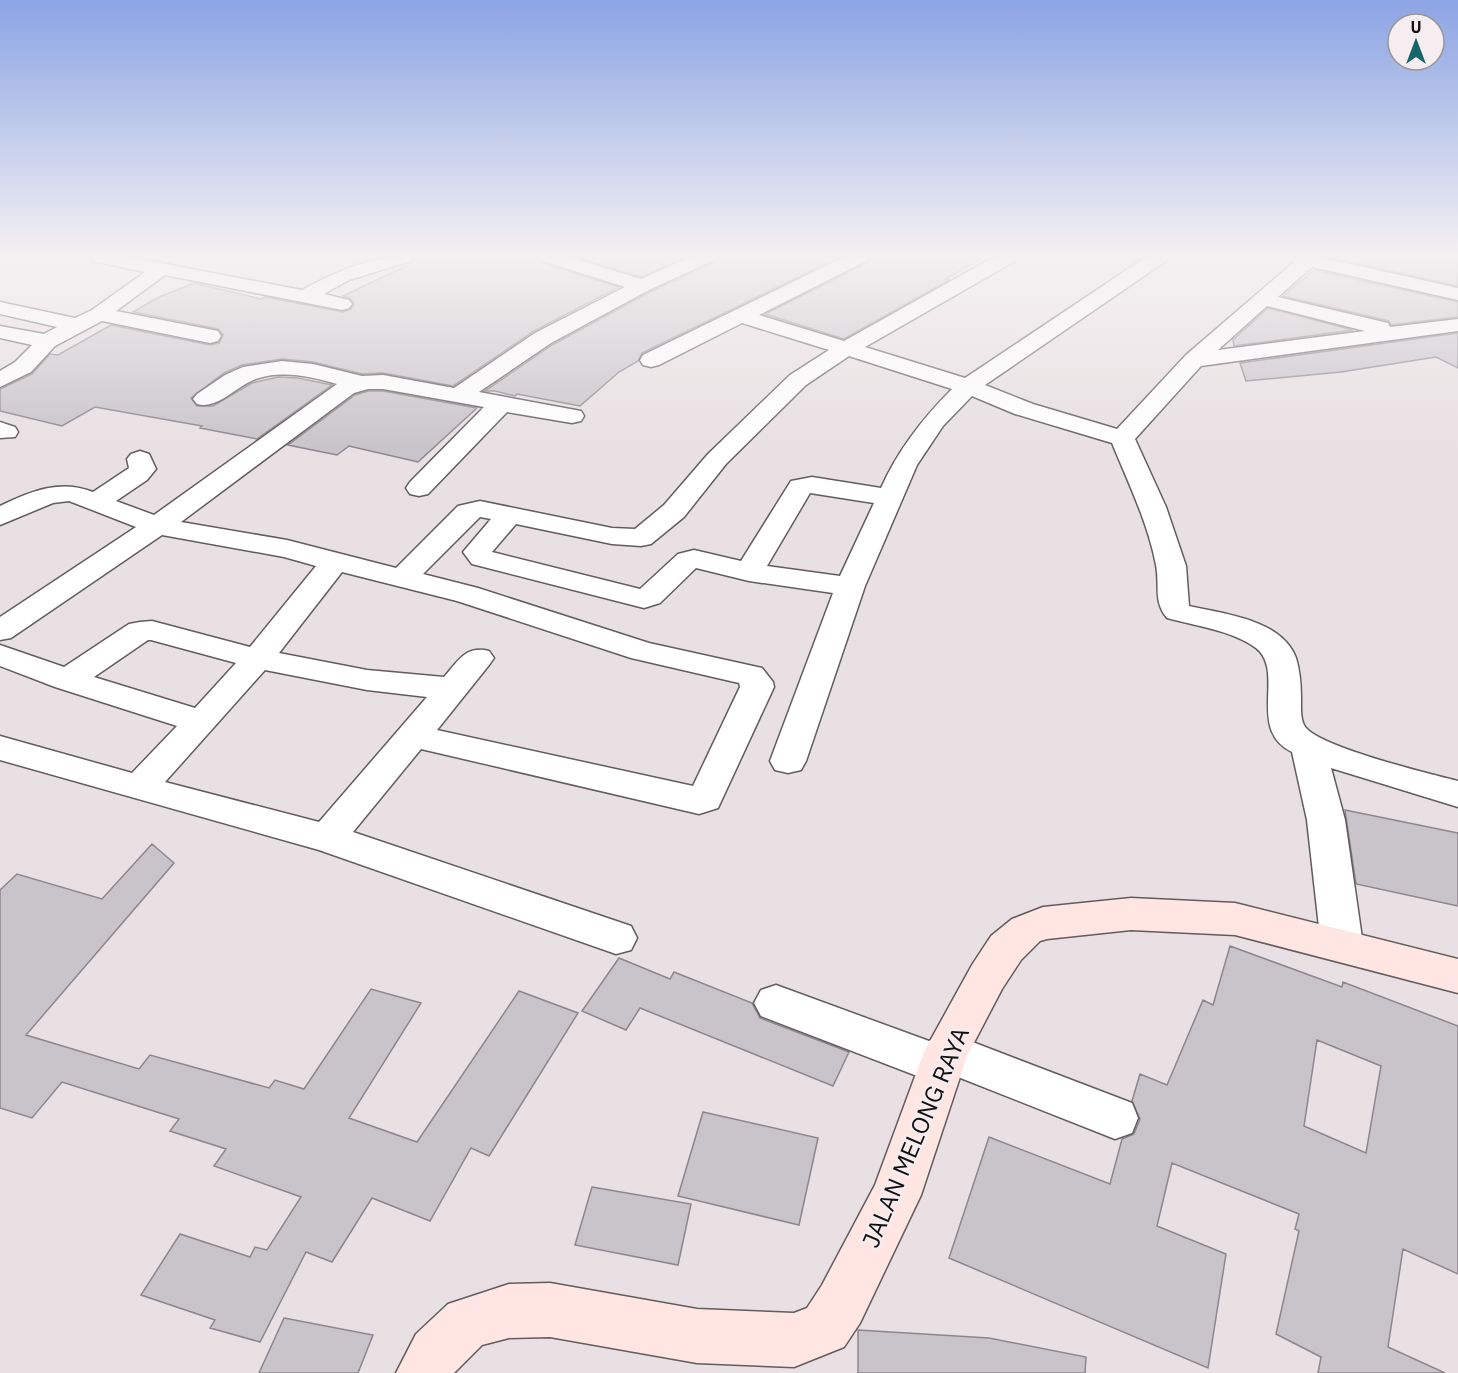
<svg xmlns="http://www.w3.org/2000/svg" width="1458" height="1373" viewBox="0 0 1458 1373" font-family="'IBM Plex Sans',sans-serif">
<rect width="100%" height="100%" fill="#e8e0e2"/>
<path fill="#c9c4c9" stroke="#8d878d" stroke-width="1.5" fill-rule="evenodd" d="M 420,257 L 539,257 L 542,263 L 619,287 L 534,331 L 453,386 L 383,373 L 362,374 L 313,362 L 282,359 L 242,365 L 224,373 L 191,398 L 197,406 L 213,406 L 252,383 L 278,377 L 298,378 L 332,385 L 257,439 L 200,428 L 202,426 L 95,407 L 62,426 L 0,411 L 0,389 L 32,374 L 50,354 L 58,355 L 111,325 L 210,345 L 219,343 L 223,335 L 218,329 L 133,312 L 159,297 L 194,283 L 261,299 L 265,297 L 343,312 L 351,309 L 354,304 L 351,299 L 343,296 L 412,263 Z
M 576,257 L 685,257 L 641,277 Z
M 717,257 L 839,257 L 642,353 L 638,361 L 619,372 L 580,406 L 517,394 L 515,396 L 495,391 L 485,391 L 552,345 L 650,292 L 713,263 Z
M 871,257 L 983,257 L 946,279 L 949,280 L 844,339 L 765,314 L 867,263 Z
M 1330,257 L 1458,257 L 1458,286 Z
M 1314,270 L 1458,302 L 1458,317 L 1391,325 L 1389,321 L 1283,296 Z
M 1268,308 L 1353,330 L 1234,346 L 1233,340 Z
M 1458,333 L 1458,368 L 1436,357 L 1341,372 L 1246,381 L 1240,363 Z
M 368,391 L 383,391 L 477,408 L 418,462 L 349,446 L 337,455 L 288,445 L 355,395 Z
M 1345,810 L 1458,833 L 1458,906 L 1356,884 Z
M 152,844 L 174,863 L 26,1035 L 139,1069 L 150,1055 L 269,1088 L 275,1080 L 304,1089 L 371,989 L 421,1003 L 349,1118 L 417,1142 L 519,991 L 578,1013 L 489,1156 L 471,1148 L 430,1221 L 372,1198 L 332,1262 L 306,1252 L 260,1342 L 210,1328 L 215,1320 L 141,1295 L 180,1234 L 250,1257 L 255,1247 L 267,1250 L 301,1197 L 214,1166 L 226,1149 L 170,1131 L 179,1119 L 62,1082 L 32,1118 L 0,1108 L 0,890 L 17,874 L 102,899 Z
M 1230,946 L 1342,987 L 1343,982 L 1458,1026 L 1458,1274 L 1403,1249 L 1388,1347 L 1445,1373 L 1318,1373 L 1321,1357 L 1276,1334 L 1299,1231 L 1295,1229 L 1299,1214 L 1172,1163 L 1157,1226 L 1226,1254 L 1208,1368 L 949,1258 L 989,1137 L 1110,1184 L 1122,1139 L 1134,1134 L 1140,1119 L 1132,1101 L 1140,1074 L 1167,1085 L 1203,1000 L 1213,1005 ZM 1317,1040 L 1381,1066 L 1366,1153 L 1304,1126 Z
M 619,958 L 670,979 L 674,972 L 752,1003 L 760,1018 L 849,1052 L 833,1086 L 640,1008 L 626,1030 L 582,1011 Z
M 703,1112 L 818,1138 L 799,1225 L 678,1196 Z
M 592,1187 L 691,1204 L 678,1265 L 575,1245 Z
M 284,1318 L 373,1335 L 358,1373 L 259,1373 Z
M 858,1330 L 989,1338 L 1086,1357 L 1085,1373 L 858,1373 Z"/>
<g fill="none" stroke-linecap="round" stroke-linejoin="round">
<g stroke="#635c5e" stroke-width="3">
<path id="street" d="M 91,257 L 129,257 L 302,290 C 337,271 373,255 414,257 L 411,261 L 349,280 L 324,294 L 349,300 L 352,304 L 349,308 L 342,310 L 165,275 L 116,311 L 218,331 L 221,336 L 218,341 L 210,343 L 102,321 L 55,346 L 31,372 L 0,387 L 0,371 L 15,362 L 32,345 L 0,338 L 0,326 L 44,334 L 57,327 L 0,314 L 0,302 L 75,318 L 92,310 L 145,272 L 93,261 Z
M 541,257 L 569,257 L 641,279 L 690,257 L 715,257 L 712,261 L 649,290 L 551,343 L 479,392 L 581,411 L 584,416 L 581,421 L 572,423 L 507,412 L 428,494 L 419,496 L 410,494 L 406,488 L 410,482 L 484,407 L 383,389 L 368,389 L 354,393 L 181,522 L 287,540 L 396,568 L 458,506 L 480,501 L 612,528 L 635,529 L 664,505 L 708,454 L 790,375 L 829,350 L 742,323 L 659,365 L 651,367 L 643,365 L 640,360 L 643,355 L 844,257 L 869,257 L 866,261 L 759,315 L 844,341 L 994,257 L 1017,257 L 1015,261 L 865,347 L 965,378 L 1146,257 L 1168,257 L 1166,261 L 985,385 L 1033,404 L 1117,429 L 1186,355 L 1294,262 L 1288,261 L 1286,257 L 1319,257 L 1458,288 L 1458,300 L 1312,267 L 1278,297 L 1388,323 L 1390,327 L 1458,319 L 1458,331 L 1201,366 L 1135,439 L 1166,507 L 1186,566 L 1189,606 C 1224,614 1281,619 1296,658 C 1300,671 1301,685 1301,699 C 1301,708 1300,723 1307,729 C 1328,749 1426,773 1458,781 L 1458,807 L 1331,768 L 1345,820 L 1363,945 L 1357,957 L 1342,962 L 1327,957 L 1321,945 L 1307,820 L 1292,752 C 1246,730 1286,671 1256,648 C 1231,630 1196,626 1167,618 C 1153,601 1160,586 1156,565 C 1148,523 1128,482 1112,443 L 1015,414 L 972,396 L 943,426 L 917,465 L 865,586 L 806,761 L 801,770 L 788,773 L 775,770 L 770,761 L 833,593 L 749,581 L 696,568 L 660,603 L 644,608 L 472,564 L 463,552 L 491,519 L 480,517 L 423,574 L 478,588 L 649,643 L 762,668 L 773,682 L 774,687 L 718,808 L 699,814 L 421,749 L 353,832 L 631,926 L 637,938 L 631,950 L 616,954 L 319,850 L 0,760 L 0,736 L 132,773 L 177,726 L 55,687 L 0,666 L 0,645 L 64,667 L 129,624 L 140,622 L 152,621 L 250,647 L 316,566 L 284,557 L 162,535 L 11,638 L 0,640 L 0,617 L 136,527 L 69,501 L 53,503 L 0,525 L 0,506 C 31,491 60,479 93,492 L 129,468 L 127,459 L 131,454 L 140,451 L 149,454 L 156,469 L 147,480 L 116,501 L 154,515 L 337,384 C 313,377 283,370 259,378 C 237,384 219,410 197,404 L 193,399 L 197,394 L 225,375 L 243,367 L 282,361 L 313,364 L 362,376 L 383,375 L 454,388 L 535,333 L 625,287 L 543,261 ZM 1267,306 L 1365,331 L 1218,350 ZM 849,356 L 952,389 C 923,418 898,450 881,488 L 812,477 L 791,481 L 741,561 L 694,550 L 678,554 L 640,589 L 492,552 L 516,524 L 612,544 L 641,546 L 651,544 L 684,517 L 726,464 L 806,385 ZM 810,493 L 874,503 L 840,576 L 767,566 ZM 342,572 L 457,601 L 631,658 L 739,683 L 740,687 L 693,786 L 437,730 L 489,665 L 494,658 L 489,651 C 466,645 458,661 444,677 L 367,670 L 279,653 ZM 148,640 L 151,640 L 236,663 L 195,708 L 94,677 ZM 265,670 L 367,690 L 427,697 L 319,822 L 165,782 Z
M 0,422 L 15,427 L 18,432 L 15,437 L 0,438 Z
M 776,985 L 929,1041 L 946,1032 L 962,1038 L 1132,1103 L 1138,1118 L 1132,1133 L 1115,1139 L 958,1077 L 941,1085 L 925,1079 L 761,1016 L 754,1003 L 761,990 Z"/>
</g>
<g stroke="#635c5e" stroke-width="3">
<path id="secondary" d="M 1131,898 L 1235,903 L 1458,959 L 1458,993 L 1235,935 L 1131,930 L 1047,939 L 1040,941 L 1021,960 L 1002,989 L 967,1056 L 921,1195 L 860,1323 L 844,1347 L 794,1367 L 697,1363 L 550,1337 L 509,1338 L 482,1345 L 454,1373 L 396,1373 L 416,1334 L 448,1304 L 509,1284 L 550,1283 L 697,1309 L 794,1313 L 807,1308 L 822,1285 L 875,1185 L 924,1052 L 972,965 L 991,936 L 1012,919 L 1043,907 Z"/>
</g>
<use href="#street" fill="#fff" fill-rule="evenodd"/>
<use href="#secondary" fill="#ffe6e2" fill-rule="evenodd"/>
</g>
<linearGradient id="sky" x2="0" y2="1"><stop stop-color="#8ba4e4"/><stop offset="0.57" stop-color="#f5f1f2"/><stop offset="1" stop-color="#f5f1f2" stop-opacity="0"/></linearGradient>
<rect width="1458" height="449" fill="url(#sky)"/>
<g text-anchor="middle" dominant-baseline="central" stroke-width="4.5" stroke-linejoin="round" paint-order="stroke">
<g font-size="24" fill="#141112" stroke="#f6edf0">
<text transform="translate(915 1137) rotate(-67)">JALAN MELONG RAYA</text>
</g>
</g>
<g transform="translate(1416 42)"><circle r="28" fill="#f6edf0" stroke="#9c9597" stroke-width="1.5"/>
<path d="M0-4.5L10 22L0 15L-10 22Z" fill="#17666a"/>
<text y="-9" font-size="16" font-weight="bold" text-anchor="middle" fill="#141112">U</text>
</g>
</svg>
